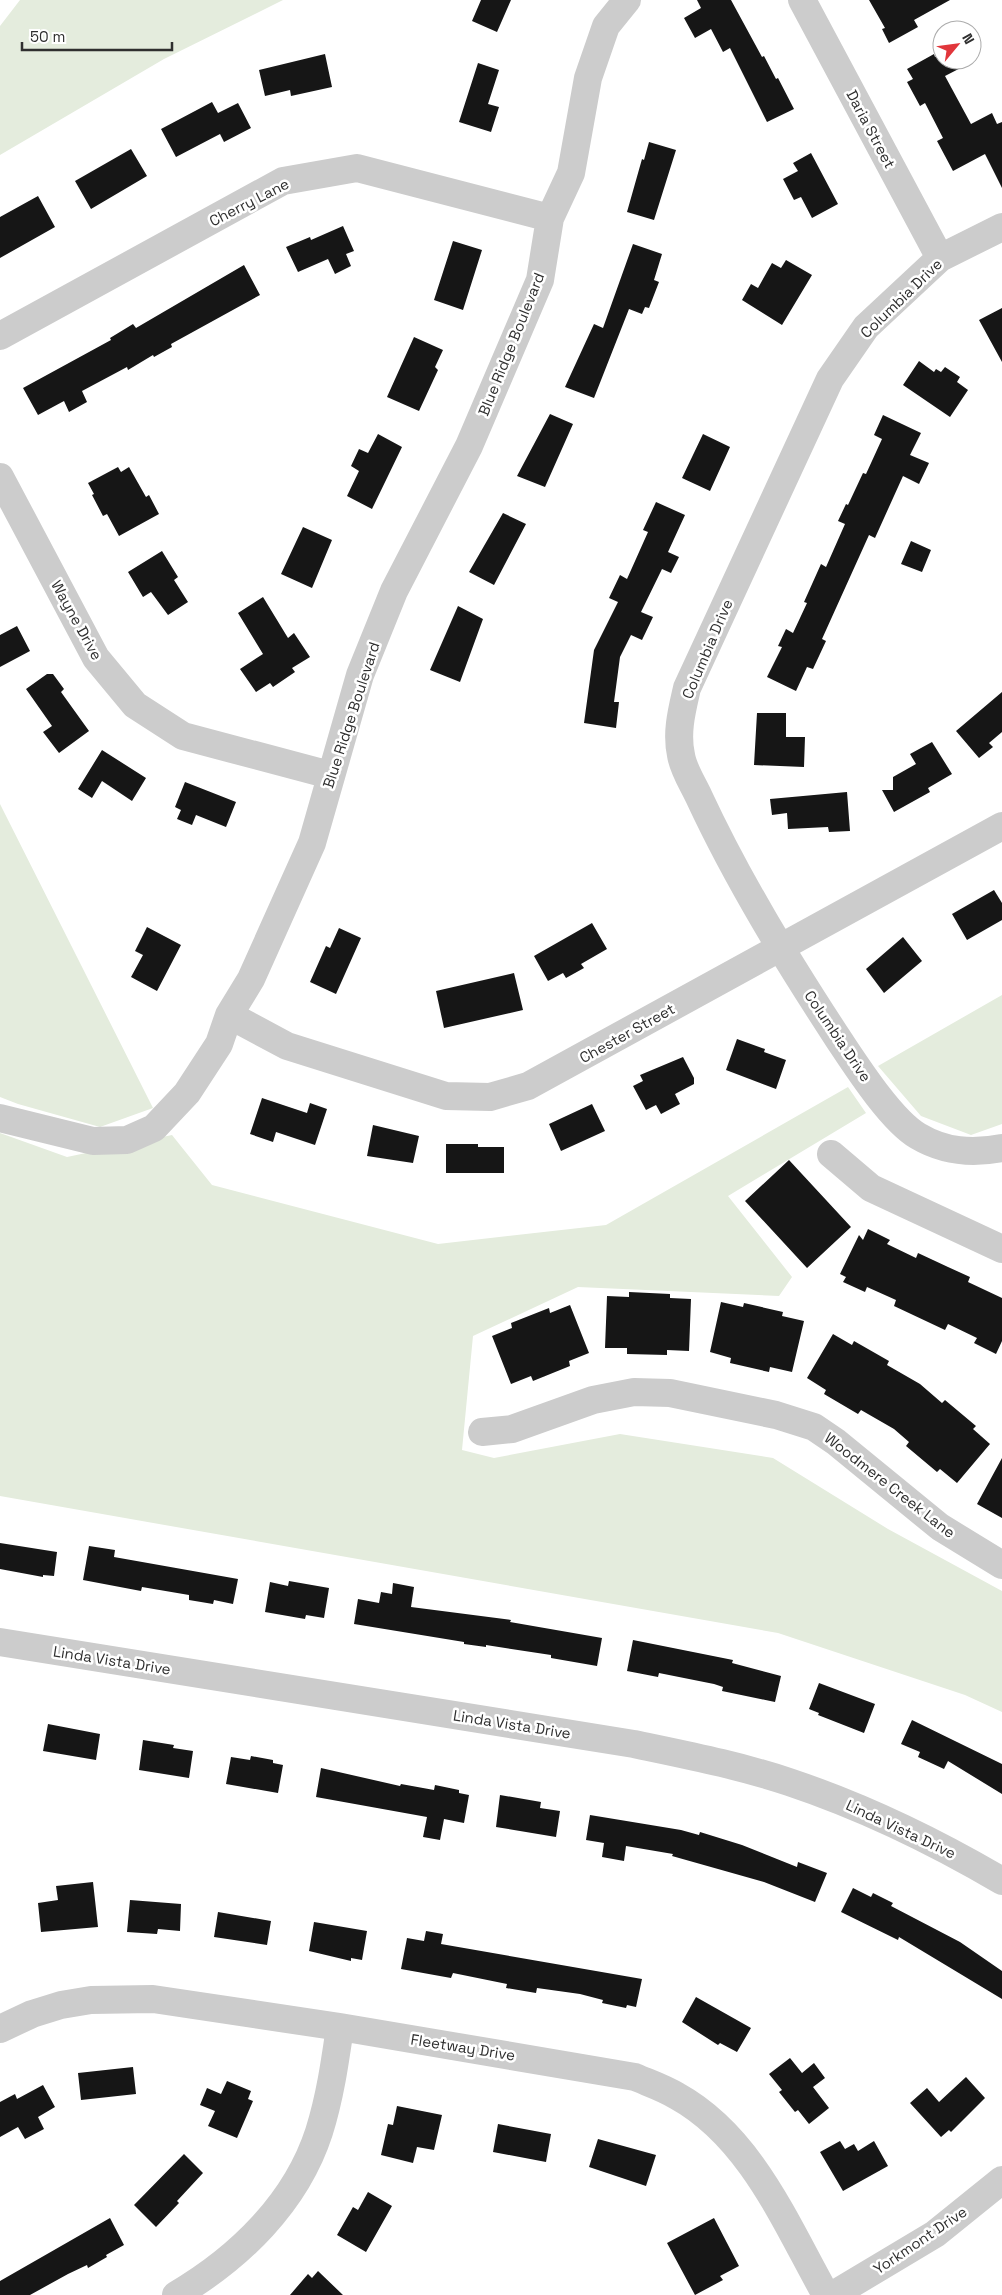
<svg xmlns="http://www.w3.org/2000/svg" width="1002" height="2295" viewBox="0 0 1002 2295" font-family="'Space Grotesk',sans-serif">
<rect width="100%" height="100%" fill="#fff"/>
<path fill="#e4ecdd" d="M 20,0 L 283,0 L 164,59 L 0,155 L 0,26 Z
M 0,804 L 153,1108 L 100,1127 L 18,1104 L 0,1097 Z
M 1002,995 L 1002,1124 L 971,1135 L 921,1116 L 878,1066 Z
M 848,1087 L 866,1113 L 728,1196 L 792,1277 L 779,1296 L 578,1287 L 473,1336 L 462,1450 L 494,1458 L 620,1434 L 773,1458 L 888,1529 L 1002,1591 L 1002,1712 L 965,1695 L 778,1633 L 0,1496 L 0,1133 L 67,1157 L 172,1135 L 212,1185 L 438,1244 L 606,1225 Z"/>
<path fill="#161616" d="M 481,0 L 511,0 L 497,32 L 472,21 Z
M 697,0 L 731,0 L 762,57 L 764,56 L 776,79 L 778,78 L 794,109 L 767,122 L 730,48 L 723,52 L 711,29 L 695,38 L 684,18 L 701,8 Z
M 869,0 L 950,0 L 914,20 L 918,27 L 889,43 L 882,29 L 885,28 Z
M 942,53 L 942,60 L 976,60 L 945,76 L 971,124 L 992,113 L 997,124 L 1002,122 L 1002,188 L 985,154 L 953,171 L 937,141 L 943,138 L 925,103 L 920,106 L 907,82 L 913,79 L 907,69 L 934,54 L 935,57 Z
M 325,54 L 332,87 L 291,96 L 290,90 L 265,96 L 259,70 Z
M 478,63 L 499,70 L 488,104 L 499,107 L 491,132 L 459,122 Z
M 212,102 L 218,113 L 238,103 L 251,128 L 224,142 L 220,134 L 176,157 L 161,129 Z
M 649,142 L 676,150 L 654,220 L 627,212 L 642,159 L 644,160 Z
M 131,149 L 147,176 L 91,209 L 75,181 Z
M 811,153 L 838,204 L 812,218 L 801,197 L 794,200 L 783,179 L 798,171 L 793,163 Z
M 38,196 L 55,227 L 0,258 L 0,217 Z
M 343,226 L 354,251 L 346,254 L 351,266 L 335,274 L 328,259 L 298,272 L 286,247 L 310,237 L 311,240 Z
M 453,241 L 482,250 L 463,310 L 434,300 Z
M 633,244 L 662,254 L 654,280 L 659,282 L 649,308 L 645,307 L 642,314 L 629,309 L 594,398 L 565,387 L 594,324 L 603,328 Z
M 786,260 L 812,275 L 782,325 L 742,300 L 751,284 L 758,288 L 772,263 L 781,268 Z
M 244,265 L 260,295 L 171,344 L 172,347 L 154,357 L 153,355 L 128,370 L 127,367 L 82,391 L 87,402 L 69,412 L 64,401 L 38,415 L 23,388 L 111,340 L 110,338 L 133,324 L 136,328 Z
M 1002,308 L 1002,362 L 979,320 Z
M 414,337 L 443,350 L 435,367 L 438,370 L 419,411 L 387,397 Z
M 919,361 L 934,372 L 936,369 L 941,372 L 945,367 L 960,377 L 957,382 L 968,390 L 950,417 L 903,385 Z
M 550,414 L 573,424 L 545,487 L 517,476 Z
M 883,415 L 921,433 L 910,455 L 929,463 L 919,484 L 903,476 L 875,538 L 869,535 L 822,639 L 826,641 L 813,669 L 807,667 L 796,691 L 767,677 L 782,647 L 778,646 L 786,629 L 793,633 L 807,603 L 804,602 L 821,564 L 826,567 L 845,524 L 838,521 L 846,504 L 848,505 L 863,473 L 866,474 L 882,439 L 874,435 Z
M 378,434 L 402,447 L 372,509 L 347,496 L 359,471 L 351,466 L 359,449 L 368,453 Z
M 703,434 L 730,447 L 710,491 L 682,478 Z
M 118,467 L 121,472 L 129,467 L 146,497 L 149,495 L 159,514 L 119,536 L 107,514 L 103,516 L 92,495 L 94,494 L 88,483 Z
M 656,502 L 685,515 L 668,552 L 679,557 L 671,573 L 662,569 L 641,612 L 653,617 L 642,640 L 631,635 L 620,657 L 614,702 L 619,702 L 616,728 L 584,723 L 594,650 L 618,602 L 609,598 L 620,575 L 627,579 L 648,532 L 643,530 Z
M 503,513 L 526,524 L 494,585 L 469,572 Z
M 303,527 L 332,540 L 312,588 L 281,574 Z
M 911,541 L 931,550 L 922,572 L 901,564 Z
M 162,551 L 178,577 L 174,580 L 188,602 L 168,615 L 151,592 L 143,597 L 128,572 Z
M 263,597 L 288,638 L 294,633 L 310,657 L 292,668 L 295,672 L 273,687 L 270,683 L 256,692 L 240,669 L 263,654 L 238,613 Z
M 458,606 L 483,619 L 460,682 L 430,670 Z
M 17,626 L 30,651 L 0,667 L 0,635 Z
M 47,674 L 53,674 L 64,689 L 61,692 L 89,731 L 59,753 L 43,732 L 52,726 L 26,689 Z
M 1002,692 L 1002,732 L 989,743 L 993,747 L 979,758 L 956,731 Z
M 757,713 L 786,713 L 786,737 L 805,737 L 804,767 L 754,765 Z
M 932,742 L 952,774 L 928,788 L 930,792 L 894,812 L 882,790 L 893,790 L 893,777 L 916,764 L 910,754 Z
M 102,750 L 146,778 L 132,801 L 102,781 L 92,798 L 78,789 Z
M 185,782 L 236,802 L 226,827 L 196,815 L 192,825 L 177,819 L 181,810 L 175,807 Z
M 847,792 L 850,831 L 829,832 L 828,827 L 788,829 L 787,813 L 772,815 L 770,799 Z
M 994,890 L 1002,903 L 1002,920 L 967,940 L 952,914 Z
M 592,923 L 607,949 L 581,964 L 584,968 L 566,978 L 563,973 L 548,981 L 534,956 Z
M 147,927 L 181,945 L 157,991 L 131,977 L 143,955 L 135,951 Z
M 339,928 L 361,938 L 336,994 L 310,982 L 326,946 L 330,948 Z
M 903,937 L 922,961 L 884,993 L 866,969 Z
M 514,973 L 523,1010 L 444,1028 L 436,991 Z
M 737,1039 L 765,1049 L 764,1052 L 786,1060 L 776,1089 L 726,1070 Z
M 683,1057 L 694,1078 L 694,1084 L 675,1094 L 680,1104 L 661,1114 L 656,1105 L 646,1110 L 633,1086 L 643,1081 L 640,1075 Z
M 262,1098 L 307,1113 L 310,1103 L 327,1109 L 315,1145 L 276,1132 L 273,1142 L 250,1134 Z
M 592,1104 L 605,1131 L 561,1151 L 549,1124 Z
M 373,1125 L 419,1136 L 413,1163 L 367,1156 Z
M 446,1144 L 478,1144 L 478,1147 L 504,1147 L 504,1173 L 446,1173 Z
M 789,1160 L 851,1227 L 807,1268 L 745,1201 Z
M 868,1229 L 890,1240 L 887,1244 L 916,1258 L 918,1253 L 948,1267 L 970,1277 L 968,1282 L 1002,1298 L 1002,1341 L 996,1354 L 974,1343 L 977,1338 L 948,1324 L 945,1330 L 894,1306 L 896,1300 L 867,1287 L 865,1292 L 843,1282 L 846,1277 L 840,1274 L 859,1235 L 863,1240 Z
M 629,1292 L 670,1294 L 670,1298 L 691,1299 L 689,1351 L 667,1350 L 667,1355 L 627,1354 L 627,1348 L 605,1348 L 607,1296 L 629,1297 Z
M 721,1302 L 743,1307 L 744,1303 L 783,1312 L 782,1316 L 804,1321 L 792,1372 L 770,1367 L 769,1372 L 730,1363 L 731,1358 L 710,1352 Z
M 570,1305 L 589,1353 L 569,1361 L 570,1366 L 533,1381 L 531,1376 L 511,1384 L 492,1336 L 512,1328 L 511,1323 L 549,1308 L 550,1313 Z
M 833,1334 L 852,1345 L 854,1341 L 889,1361 L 887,1365 L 920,1384 L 942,1403 L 945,1400 L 976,1426 L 973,1429 L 990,1444 L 957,1483 L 940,1469 L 937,1472 L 906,1446 L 909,1442 L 894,1429 L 861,1410 L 858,1414 L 824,1394 L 826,1390 L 807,1378 Z
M 1002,1458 L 1002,1518 L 977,1504 Z
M 0,1543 L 57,1552 L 54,1576 L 43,1575 L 43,1577 L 0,1569 Z
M 89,1546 L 115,1550 L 114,1557 L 238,1579 L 233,1604 L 214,1600 L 213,1604 L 189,1600 L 189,1595 L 142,1587 L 141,1591 L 83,1580 Z
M 289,1581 L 329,1588 L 324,1618 L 306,1615 L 305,1619 L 265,1612 L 270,1582 L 288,1586 Z
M 393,1583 L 414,1587 L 411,1607 L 511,1620 L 510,1622 L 602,1638 L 597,1666 L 551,1658 L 551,1655 L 486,1645 L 486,1647 L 464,1644 L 464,1642 L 354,1624 L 358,1599 L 379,1603 L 381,1592 L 392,1594 Z
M 633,1640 L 733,1660 L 732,1663 L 781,1676 L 775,1702 L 722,1691 L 723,1687 L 714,1684 L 659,1673 L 658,1677 L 627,1671 Z
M 819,1683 L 875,1704 L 864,1733 L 818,1715 L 819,1713 L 809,1709 Z
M 912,1720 L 1002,1764 L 1002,1794 L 948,1761 L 944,1769 L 918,1757 L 920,1752 L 901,1744 Z
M 48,1724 L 100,1734 L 96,1760 L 43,1751 Z
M 143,1740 L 174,1745 L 173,1748 L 193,1751 L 189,1778 L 139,1770 Z
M 251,1756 L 273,1760 L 273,1763 L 283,1765 L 278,1793 L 226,1784 L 231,1757 L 250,1760 Z
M 321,1768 L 400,1786 L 401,1784 L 434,1790 L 435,1785 L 459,1790 L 459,1793 L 469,1795 L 464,1823 L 444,1819 L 440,1840 L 423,1837 L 427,1817 L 316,1797 Z
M 500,1795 L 541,1802 L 540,1808 L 560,1811 L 556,1837 L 496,1827 Z
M 590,1815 L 681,1830 L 699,1835 L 700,1832 L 742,1845 L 797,1867 L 798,1862 L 827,1873 L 815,1902 L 764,1882 L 672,1856 L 673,1854 L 626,1846 L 624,1861 L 602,1857 L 604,1843 L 586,1840 Z
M 93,1882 L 98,1927 L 41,1932 L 38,1903 L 58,1900 L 56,1886 Z
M 853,1888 L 871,1897 L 873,1893 L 893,1903 L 891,1906 L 960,1942 L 1002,1971 L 1002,1999 L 899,1937 L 898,1940 L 841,1912 Z
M 130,1900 L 181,1904 L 180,1931 L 158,1929 L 157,1934 L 127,1932 Z
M 218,1912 L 271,1921 L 267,1945 L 214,1937 Z
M 314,1922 L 367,1931 L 362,1960 L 351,1958 L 351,1961 L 309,1951 Z
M 426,1931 L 443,1934 L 441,1944 L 642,1979 L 636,2007 L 627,2005 L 626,2008 L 602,2003 L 603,2000 L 580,1994 L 537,1988 L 536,1993 L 506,1988 L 507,1984 L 453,1973 L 451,1978 L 401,1969 L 407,1938 L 424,1941 Z
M 696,1997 L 751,2028 L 737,2052 L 720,2043 L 718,2045 L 682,2022 Z
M 790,2058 L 802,2073 L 814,2063 L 825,2078 L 813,2087 L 829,2108 L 809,2124 L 798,2110 L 795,2112 L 779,2092 L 782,2090 L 769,2074 Z
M 133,2067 L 136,2094 L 81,2100 L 78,2073 Z
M 966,2077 L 985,2098 L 951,2132 L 949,2130 L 941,2137 L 910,2103 L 927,2088 L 939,2102 Z
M 227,2081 L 251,2091 L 248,2099 L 253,2101 L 237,2138 L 208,2126 L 215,2111 L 200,2105 L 207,2088 L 221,2094 Z
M 43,2085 L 55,2107 L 38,2117 L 44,2129 L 25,2139 L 18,2127 L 0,2137 L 0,2102 L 15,2094 L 17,2099 Z
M 397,2106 L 442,2115 L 434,2150 L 417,2147 L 413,2163 L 381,2155 L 388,2124 L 393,2125 Z
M 498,2124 L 551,2134 L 546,2162 L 493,2152 Z
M 598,2139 L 656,2155 L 646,2186 L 589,2167 Z
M 840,2141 L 845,2149 L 854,2144 L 858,2151 L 874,2141 L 888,2166 L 843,2191 L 820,2152 Z
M 184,2154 L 203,2173 L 177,2201 L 179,2203 L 156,2227 L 134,2205 Z
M 368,2192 L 392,2206 L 366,2252 L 337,2235 L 353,2207 L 358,2210 Z
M 110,2218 L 124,2245 L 106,2255 L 107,2257 L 88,2268 L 87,2265 L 68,2274 L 30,2295 L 0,2295 L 0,2281 Z
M 714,2218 L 739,2266 L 720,2276 L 723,2280 L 695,2295 L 667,2243 Z
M 318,2271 L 343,2295 L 290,2295 L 308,2274 L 312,2278 Z"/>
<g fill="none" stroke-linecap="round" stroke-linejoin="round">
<path stroke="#ccc" stroke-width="28" d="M 802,0 L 940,258
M 1002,227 L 940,258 L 866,327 L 830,379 L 687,688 C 682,710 676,732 681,755 C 683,769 693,784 699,797 C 738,881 788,962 839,1040 C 857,1067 891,1120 918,1136 C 945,1152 972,1154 1002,1148
M 0,336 L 283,181 L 357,168 L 550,218
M 0,477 L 96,658 L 135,705 L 183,736 L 330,775
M 229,1015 L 287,1046 L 446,1096 L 490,1097 L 528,1086 L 1002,826
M 0,1118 L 93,1141 L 127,1140 L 154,1128 L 187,1093 L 219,1044 L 229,1015 L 251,979 L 312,843 L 360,675 L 394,591 L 469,446 L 540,280 L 550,218 L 571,173 L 588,78 L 606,26 L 627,0
M 831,1154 L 871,1188 L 1002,1249
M 482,1432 L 512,1429 L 593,1400 L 634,1392 L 670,1393 L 776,1415 L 814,1427 L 836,1442 L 940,1527 L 1002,1565
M 0,1642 L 634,1744 C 686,1755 738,1765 789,1782 C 864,1807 934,1841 1002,1881
M 0,2029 L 32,2014 L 61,2005 L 91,2000 L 153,1999 L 340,2027 L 635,2077 C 649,2083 664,2088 677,2096 C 751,2137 786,2224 826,2295
M 176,2295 C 239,2258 296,2203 319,2132 C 330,2097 335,2062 340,2027
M 833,2295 L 935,2234 L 1002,2180"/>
</g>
<g text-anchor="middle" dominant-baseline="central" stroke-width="5" stroke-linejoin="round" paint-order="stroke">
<g font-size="15" fill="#2f2f2f" stroke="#fff">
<text transform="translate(871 129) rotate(62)">Daria Street</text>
<text transform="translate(249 202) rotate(-27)">Cherry Lane</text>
<text transform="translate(901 298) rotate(-44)">Columbia Drive</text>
<text transform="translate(511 344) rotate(-68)">Blue Ridge Boulevard</text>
<text transform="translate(77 620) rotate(61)">Wayne Drive</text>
<text transform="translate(707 649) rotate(-67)">Columbia Drive</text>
<text transform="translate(351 715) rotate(-72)">Blue Ridge Boulevard</text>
<text transform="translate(627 1033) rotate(-29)">Chester Street</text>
<text transform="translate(838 1036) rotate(56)">Columbia Drive</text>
<text transform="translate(890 1485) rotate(38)">Woodmere Creek Lane</text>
<text transform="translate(112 1660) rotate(9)">Linda Vista Drive</text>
<text transform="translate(512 1724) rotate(9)">Linda Vista Drive</text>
<text transform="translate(901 1829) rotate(25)">Linda Vista Drive</text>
<text transform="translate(463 2047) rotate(9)">Fleetway Drive</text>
<text transform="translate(920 2240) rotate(-34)">Yorkmont Drive</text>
</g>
</g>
<g transform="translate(957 45) rotate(61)"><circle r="24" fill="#ffffff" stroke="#acacac"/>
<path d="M0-4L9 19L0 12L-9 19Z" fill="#e1363b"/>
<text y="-8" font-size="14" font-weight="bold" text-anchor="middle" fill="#2f2f2f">N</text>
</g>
<path d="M22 42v8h150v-8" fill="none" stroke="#2f2f2f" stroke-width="2.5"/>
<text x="30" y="42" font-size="15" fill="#2f2f2f" stroke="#ffffff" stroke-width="4" paint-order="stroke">50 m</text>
</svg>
